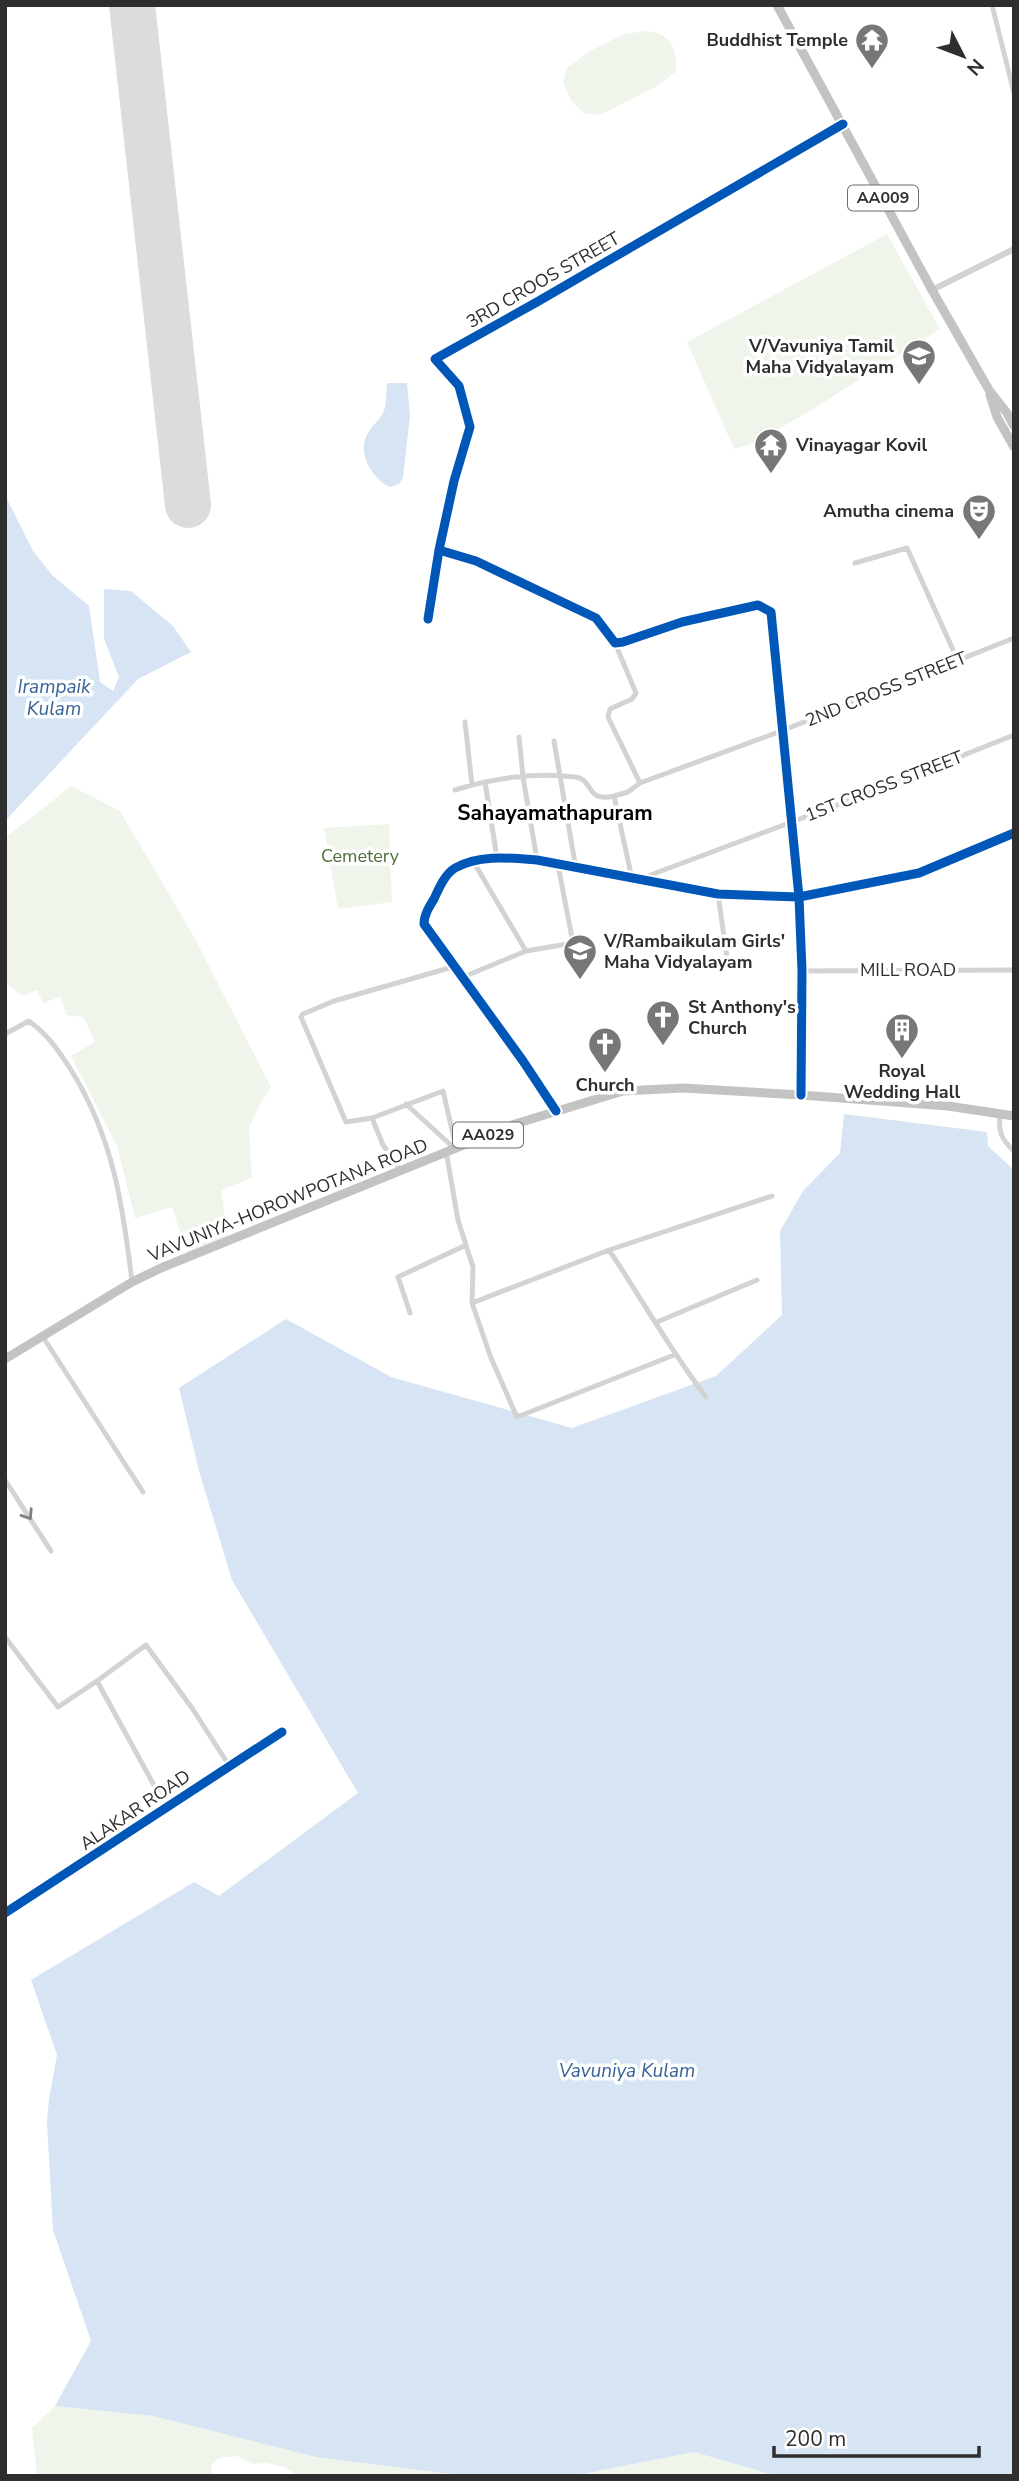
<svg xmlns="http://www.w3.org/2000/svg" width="1019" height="2481" viewBox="0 0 1019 2481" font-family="'Nunito Sans',sans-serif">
<rect width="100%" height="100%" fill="#fff"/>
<path fill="#eff5eb" d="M 647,31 C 672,34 677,48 676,71 L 659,85 L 600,115 L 583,113 L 571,100 L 563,83 L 567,68 L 590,51 L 624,34 Z
M 887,234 L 940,329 L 805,414 L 752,444 L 734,449 L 687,342 Z
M 71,786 L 120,811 L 193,935 L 271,1087 L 258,1108 L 249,1128 L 252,1178 L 221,1190 L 228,1236 L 187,1253 L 172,1207 L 135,1218 L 117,1146 L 71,1056 L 95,1042 L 84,1017 L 67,1015 L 60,997 L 43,1003 L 37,990 L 22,996 L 5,982 L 5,838 Z
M 389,824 L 392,902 L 338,909 L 324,828 Z
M 55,2406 L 153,2416 L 316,2457 L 467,2476 L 299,2476 L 284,2467 L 266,2463 L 252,2464 L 237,2456 L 219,2458 L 211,2466 L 213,2476 L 37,2476 L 32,2428 Z
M 694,2452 L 777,2476 L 572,2476 Z"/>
<path fill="#d6e4f4" d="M 387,383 L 407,383 L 410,415 L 403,478 L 399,484 L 390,487 C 372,480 356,451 368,433 C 373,424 380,420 384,411 C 387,402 386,392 387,383 Z
M 5,495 L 33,551 L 52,575 L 89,606 L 100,682 L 113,691 L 119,677 L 104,639 L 104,589 L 131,591 L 173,626 L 191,652 L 138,679 L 5,821 Z
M 844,1114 L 987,1132 L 988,1146 L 1014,1170 L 1014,2476 L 777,2476 L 694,2452 L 572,2476 L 467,2476 L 316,2457 L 153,2416 L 55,2406 L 91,2341 L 53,2230 L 47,2122 L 49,2099 L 57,2055 L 31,1980 L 194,1882 L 219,1896 L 358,1793 L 232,1580 L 199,1471 L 179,1388 L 286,1319 L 391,1377 L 572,1428 L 716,1376 L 782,1315 L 780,1231 L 803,1191 L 840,1153 Z"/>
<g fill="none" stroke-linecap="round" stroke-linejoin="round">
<path stroke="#dcdcdc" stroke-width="46" d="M 132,5 L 188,505"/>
<path stroke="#d3d3d3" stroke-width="5" d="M 992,5 L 1014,93
M 439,550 L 476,561 L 596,618 L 615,643 L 623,642 L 682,622 L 758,605 L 771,612 L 799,897 L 802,971 L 801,1095
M 855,563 L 907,548 L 958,661
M 428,619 L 439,550 L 454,481 L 470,427 L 459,386 L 435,359 L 537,302 L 843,124
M 615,643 L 636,693 L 632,699 L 610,709 L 608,717 L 640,783 L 784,730 L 1014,638
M 465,722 L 472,785
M 519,737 L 523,777 L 537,860
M 554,741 L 576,869
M 485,782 L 497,858
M 455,790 C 492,778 536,772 575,777 C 594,779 585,803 614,796 L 632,879
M 614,796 L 628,792 L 640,783
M 473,861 L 526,951
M 640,879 L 861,796 L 1014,735
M 718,894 L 727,958
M 456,966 L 334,1001 L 303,1014 L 301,1017 L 346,1122 L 372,1118 L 443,1091 L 456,1147
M 802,971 L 1014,970
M 463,977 L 526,951 L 573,943 L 558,865
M 5,1034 L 29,1021 C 48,1035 59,1051 71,1070 C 113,1137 123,1205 132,1282
M 406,1104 L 454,1148
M 556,1111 L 523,1061 L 424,924 C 424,915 429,907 434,899 C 439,888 445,874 455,868 C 479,854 511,858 537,860 L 718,894 L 799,897 L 919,873 L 1014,833
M 1000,1113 C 998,1131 1001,1139 1014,1151
M 372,1118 L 383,1145 L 400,1170
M 446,1151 L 458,1220 L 473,1267 L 472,1303 L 609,1250 C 642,1299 670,1350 706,1397
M 609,1250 L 772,1196
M 472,1303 L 491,1358 L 517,1417 L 674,1355
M 410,1313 L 398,1277 L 464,1246
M 657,1322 L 757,1280
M 43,1337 L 143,1492
M 5,1480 L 51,1551
M 5,1637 L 58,1707 L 97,1681 L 167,1809
M 97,1681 L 146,1645 L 192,1708 L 230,1767
M 5,1913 L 282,1732"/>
<path stroke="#d3d3d3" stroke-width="6" d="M 932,290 L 1014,249"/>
<path stroke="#c3c3c3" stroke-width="9" d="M 777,5 L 932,290 L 989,390 L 1007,413 L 1014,426
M 990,395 L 997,417 L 1014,447
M 5,1359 L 132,1282 L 161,1268 L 515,1124 L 623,1091 L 683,1088 L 801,1095 L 948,1106 L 1014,1116"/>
<g stroke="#fff" stroke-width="13">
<path id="cycleway" d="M 439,550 L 476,561 L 596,618 L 615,643 L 623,642 L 682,622 L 758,605 L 771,612 L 799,897 L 802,971 L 801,1095
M 428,619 L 439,550 L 454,481 L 470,427 L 459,386 L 435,359 L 537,302 L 843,124
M 556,1111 L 523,1061 L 424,924 C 424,915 429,907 434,899 C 439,888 445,874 455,868 C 479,854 511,858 537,860 L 718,894 L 799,897 L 919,873 L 1014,833
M 5,1913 L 282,1732"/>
</g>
<use href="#cycleway" stroke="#0057b8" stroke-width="9"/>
</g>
<defs><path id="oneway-chevron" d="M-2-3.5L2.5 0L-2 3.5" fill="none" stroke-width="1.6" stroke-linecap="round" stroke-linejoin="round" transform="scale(1.75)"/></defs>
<use stroke="#808080" href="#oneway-chevron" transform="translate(28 1515) rotate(57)"/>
<defs>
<g id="temple-pin" transform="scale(1.75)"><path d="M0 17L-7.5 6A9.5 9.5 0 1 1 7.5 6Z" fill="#777" stroke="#fff"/><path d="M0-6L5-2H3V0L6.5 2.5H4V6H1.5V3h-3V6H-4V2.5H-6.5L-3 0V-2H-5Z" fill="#fff"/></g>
<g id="school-pin" transform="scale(1.75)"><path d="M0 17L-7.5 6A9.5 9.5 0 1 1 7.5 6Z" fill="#777" stroke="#fff"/><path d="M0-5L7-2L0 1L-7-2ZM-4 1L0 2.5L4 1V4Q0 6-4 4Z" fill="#fff"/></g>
<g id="theatre-pin" transform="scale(1.75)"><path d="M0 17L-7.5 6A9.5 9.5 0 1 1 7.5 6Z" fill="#777" stroke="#fff"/><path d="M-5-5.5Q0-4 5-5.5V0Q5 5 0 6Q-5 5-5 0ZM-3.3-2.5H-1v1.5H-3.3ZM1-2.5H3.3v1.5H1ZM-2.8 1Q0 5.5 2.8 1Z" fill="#fff"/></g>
<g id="church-pin" transform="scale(1.75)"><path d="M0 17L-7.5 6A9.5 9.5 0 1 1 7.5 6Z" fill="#777" stroke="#fff"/><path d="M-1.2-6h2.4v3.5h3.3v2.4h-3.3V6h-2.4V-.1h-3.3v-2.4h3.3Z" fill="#fff"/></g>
<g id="building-pin" transform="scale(1.75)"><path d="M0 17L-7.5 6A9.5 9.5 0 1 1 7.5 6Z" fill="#777" stroke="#fff"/><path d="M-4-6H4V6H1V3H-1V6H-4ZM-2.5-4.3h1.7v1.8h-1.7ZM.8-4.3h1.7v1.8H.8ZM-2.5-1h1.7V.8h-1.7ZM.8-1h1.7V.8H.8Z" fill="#fff"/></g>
</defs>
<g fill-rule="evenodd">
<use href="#temple-pin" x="872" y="40"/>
<use href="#school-pin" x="919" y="356"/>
<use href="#temple-pin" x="771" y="445"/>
<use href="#theatre-pin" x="979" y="511"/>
<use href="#school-pin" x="580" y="951"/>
<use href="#church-pin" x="663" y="1017"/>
<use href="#building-pin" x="902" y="1030"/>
<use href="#church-pin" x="605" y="1044"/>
</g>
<g text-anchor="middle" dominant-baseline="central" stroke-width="7" stroke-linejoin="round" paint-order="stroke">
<g fill="#fff" stroke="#6d6d6d" stroke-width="2">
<rect x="848" y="185.5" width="70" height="25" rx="5"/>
<rect x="453" y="1122.5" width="70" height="25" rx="5"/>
</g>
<g font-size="16" font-weight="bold" fill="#2e2e2e">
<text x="883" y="198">AA009</text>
<text x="488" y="1135">AA029</text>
</g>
<g font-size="18" font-weight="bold" fill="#2e2e2e" stroke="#fff" text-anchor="end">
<text x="848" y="40">Buddhist Temple</text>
<text x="894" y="346">V/Vavuniya Tamil<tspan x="894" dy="21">Maha Vidyalayam</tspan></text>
<text x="796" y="445" text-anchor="start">Vinayagar Kovil</text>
<text x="954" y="511">Amutha cinema</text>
<text x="604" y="941" text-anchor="start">V/Rambaikulam Girls'<tspan x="604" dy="21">Maha Vidyalayam</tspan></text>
<text x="688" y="1007" text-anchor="start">St Anthony's<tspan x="688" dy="21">Church</tspan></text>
<text x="902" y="1071" text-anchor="middle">Royal<tspan x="902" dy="21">Wedding Hall</tspan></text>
<text x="605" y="1085" text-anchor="middle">Church</text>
</g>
<g font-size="18" fill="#2e2e2e" stroke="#fff">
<text transform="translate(543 280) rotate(-30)">3RD CROOS STREET</text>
<text transform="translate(886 689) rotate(-22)">2ND CROSS STREET</text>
<text transform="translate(884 786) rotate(-21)">1ST CROSS STREET</text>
<text x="908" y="970">MILL ROAD</text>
<text transform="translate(288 1200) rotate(-22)">VAVUNIYA-HOROWPOTANA ROAD</text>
<text transform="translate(135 1810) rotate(-34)">ALAKAR ROAD</text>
</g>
<g font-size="18" fill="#496e37" stroke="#fff">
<text x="360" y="856">Cemetery</text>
</g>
<g font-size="19" font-style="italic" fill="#356298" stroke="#fff">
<text x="54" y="687">Irampaik<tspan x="54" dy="22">Kulam</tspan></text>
<text x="627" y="2071">Vavuniya Kulam</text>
</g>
<g font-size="21" font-weight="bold" fill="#000" stroke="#fff">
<text x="555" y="813">Sahayamathapuram</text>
</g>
</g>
<rect width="1019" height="2481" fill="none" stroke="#2e2e2e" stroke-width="14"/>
<g transform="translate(963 56) rotate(132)" stroke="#ffffff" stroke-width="5" paint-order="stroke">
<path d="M0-5L12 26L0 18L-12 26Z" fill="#2e2e2e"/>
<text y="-10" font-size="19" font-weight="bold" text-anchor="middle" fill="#2e2e2e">N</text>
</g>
<path d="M774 2446v10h205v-10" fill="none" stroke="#2e2e2e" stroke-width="3.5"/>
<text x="785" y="2446" font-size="21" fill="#2e2e2e" stroke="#ffffff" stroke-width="5" paint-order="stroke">200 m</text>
</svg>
